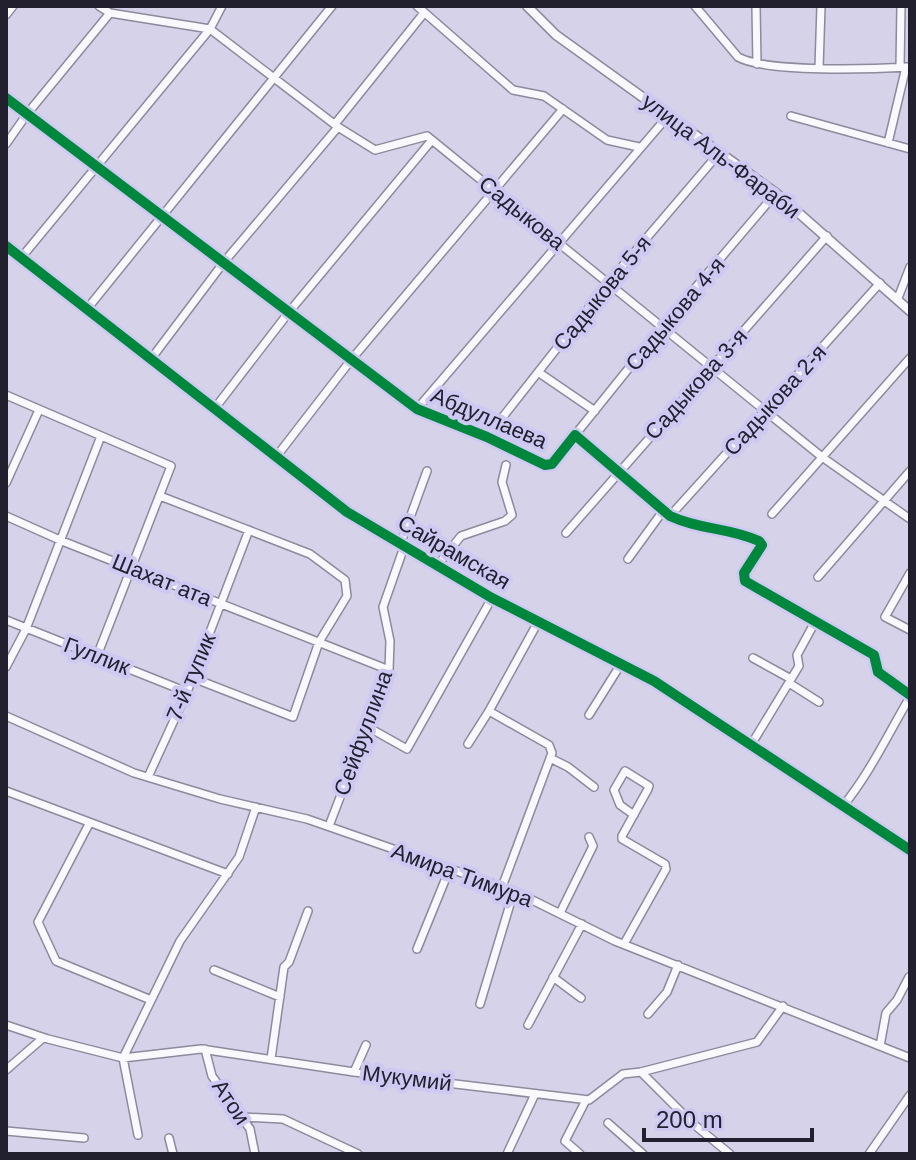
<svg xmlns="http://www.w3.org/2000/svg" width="916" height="1160" viewBox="0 0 916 1160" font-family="Arial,sans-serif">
<rect width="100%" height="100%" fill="#d5d2e9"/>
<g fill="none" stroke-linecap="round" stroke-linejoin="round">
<g stroke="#8d8a9b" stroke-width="10">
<path id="minor" d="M 99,6 L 110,13 L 210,29 L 338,127 L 375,150 L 427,136 L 822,457 L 910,519
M 417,6 L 513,90 L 544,96 L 607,140 L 639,147
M 695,6 L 738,57 C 767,73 873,69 910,67
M 756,6 L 757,64
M 6,15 L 13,6
M 900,67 L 901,6
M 819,68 L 821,6
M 6,98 L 417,409 L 487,437 L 545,465 L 552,464 L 575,435 L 670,516 C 700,530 728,527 759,541 L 762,545 L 744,573 L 745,581 L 874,655 L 878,672 L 910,695
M 791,116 L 910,149
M 335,124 L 424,13
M 888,143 L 906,67
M 6,144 L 27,114 L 110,13
M 6,246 L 347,512 L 492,598 L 654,681 L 910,850
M 21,258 L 210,29 L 222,6
M 898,298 L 910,267
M 87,309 L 332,6
M 151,359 L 224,262 L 338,127
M 538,372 L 595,411
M 6,395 L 171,466 L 97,656
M 215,408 L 289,312 L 432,140
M 417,409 L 668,116
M 575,435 L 662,327 L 776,193
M 487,437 L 609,282 L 720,152
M 276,457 L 351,360 L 563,109
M 6,483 L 39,410
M 160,496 L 310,554 L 345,580 L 347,596 L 319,642 L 293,717 L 193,678
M 772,514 L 910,358
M 6,516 L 62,541 L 389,670
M 670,516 L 880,283
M 566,533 L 827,236
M 400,545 L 427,471
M 628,559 L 663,511
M 437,566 L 461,536 L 505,521 L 512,515 L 502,482 L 506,465
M 910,573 L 885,617 L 910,630
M 818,577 L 910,471
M 6,620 L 187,692
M 753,658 L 791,679
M 6,667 L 26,629 L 101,436
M 789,683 L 819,702
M 589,715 L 621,664
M 6,716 L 134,773 L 220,799 L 307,819 L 514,891 L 615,941 L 910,1058
M 366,726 L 407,749 L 492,598
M 468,744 L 489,711
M 751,745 L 799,666 L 797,655 L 815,622
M 550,758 L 568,767 L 594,787
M 148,777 L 187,692 L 249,530
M 6,791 L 228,874
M 843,806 C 870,773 888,734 910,697
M 89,824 L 38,922 L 56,961 L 151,1000
M 329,826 L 389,670 L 390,641 L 383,607 L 404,547
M 502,887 L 552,753 L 549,745 L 489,711 L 538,622
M 560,913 L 593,846 L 589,837
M 624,944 L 666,869 L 665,864 L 622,839 L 622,836 L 648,789 L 649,786 L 625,771 L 614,790 L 620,805 L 634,815
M 417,949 L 450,868
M 214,970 L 280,997
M 553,977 L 581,998
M 480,1004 L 514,891
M 648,1014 L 667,992 L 678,965
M 6,1025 L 48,1039 L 123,1058 L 201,1049 L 354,1072 L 589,1100 L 623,1074 L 641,1072 L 757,1042 L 783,1006
M 528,1025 L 582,924
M 880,1046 L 886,1013 L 897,1000 L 909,977
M 205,1049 L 212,1076 L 250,1129 L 255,1154
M 271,1059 L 284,967 L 289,962 L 308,911
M 6,1070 L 43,1038
M 354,1072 L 366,1045
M 641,1072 L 691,1122 L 730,1154
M 242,1117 L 283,1119 L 358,1154
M 608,1123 L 643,1154
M 6,1131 L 84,1138
M 138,1135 L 123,1058 L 180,941 L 239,857 L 256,807
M 169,1138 L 173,1154
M 507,1154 L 535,1094
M 580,1154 L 565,1141 L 586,1100
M 869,1154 L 910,1095"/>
</g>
<g stroke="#8d8a9b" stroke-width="11">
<path id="major" d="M 527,6 L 556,35 L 776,193 L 910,311"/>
</g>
<use href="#minor" stroke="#f9f8fc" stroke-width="7"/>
<use href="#major" stroke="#f9f8fc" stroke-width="8"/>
<g stroke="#cdc9f2" stroke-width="15">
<path id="cycleway" d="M 6,98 L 417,409 L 487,437 L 545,465 L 552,464 L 575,435 L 670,516 C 700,530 728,527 759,541 L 762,545 L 744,573 L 745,581 L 874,655 L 878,672 L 910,695
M 6,246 L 347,512 L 492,598 L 654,681 L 910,850"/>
</g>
<use href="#cycleway" stroke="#00873e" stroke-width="10"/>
</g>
<g text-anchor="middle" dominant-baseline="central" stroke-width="8" stroke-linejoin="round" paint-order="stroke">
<g font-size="22" fill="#22202f" stroke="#cdc9f2">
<text transform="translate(721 156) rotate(37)">улица Аль-Фараби</text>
<text transform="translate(522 213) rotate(39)">Садыкова</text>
<text transform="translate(602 293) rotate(-51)">Садыкова 5-я</text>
<text transform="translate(675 314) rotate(-50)">Садыкова 4-я</text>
<text transform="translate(696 384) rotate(-48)">Садыкова 3-я</text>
<text transform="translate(775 400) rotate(-48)">Садыкова 2-я</text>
<text transform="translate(489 418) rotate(23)">Абдуллаева</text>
<text transform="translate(454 552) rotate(30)">Сайрамская</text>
<text transform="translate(162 580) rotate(22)">Шахат ата</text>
<text transform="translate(97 656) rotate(21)">Гуллик</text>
<text transform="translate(191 677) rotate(-67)">7-й тупик</text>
<text transform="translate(363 733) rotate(-70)">Сейфуллина</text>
<text transform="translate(462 875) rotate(20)">Амира Тимура</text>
<text transform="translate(407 1078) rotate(7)">Мукумий</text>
<text transform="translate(231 1102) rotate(56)">Атои</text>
</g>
</g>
<rect width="916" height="1160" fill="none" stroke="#22202f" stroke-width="16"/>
<path d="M644 1128v12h168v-12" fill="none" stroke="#22202f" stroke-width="4"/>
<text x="656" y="1128" font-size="24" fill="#22202f" stroke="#cdc9f2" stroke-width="6" paint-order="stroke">200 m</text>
</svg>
